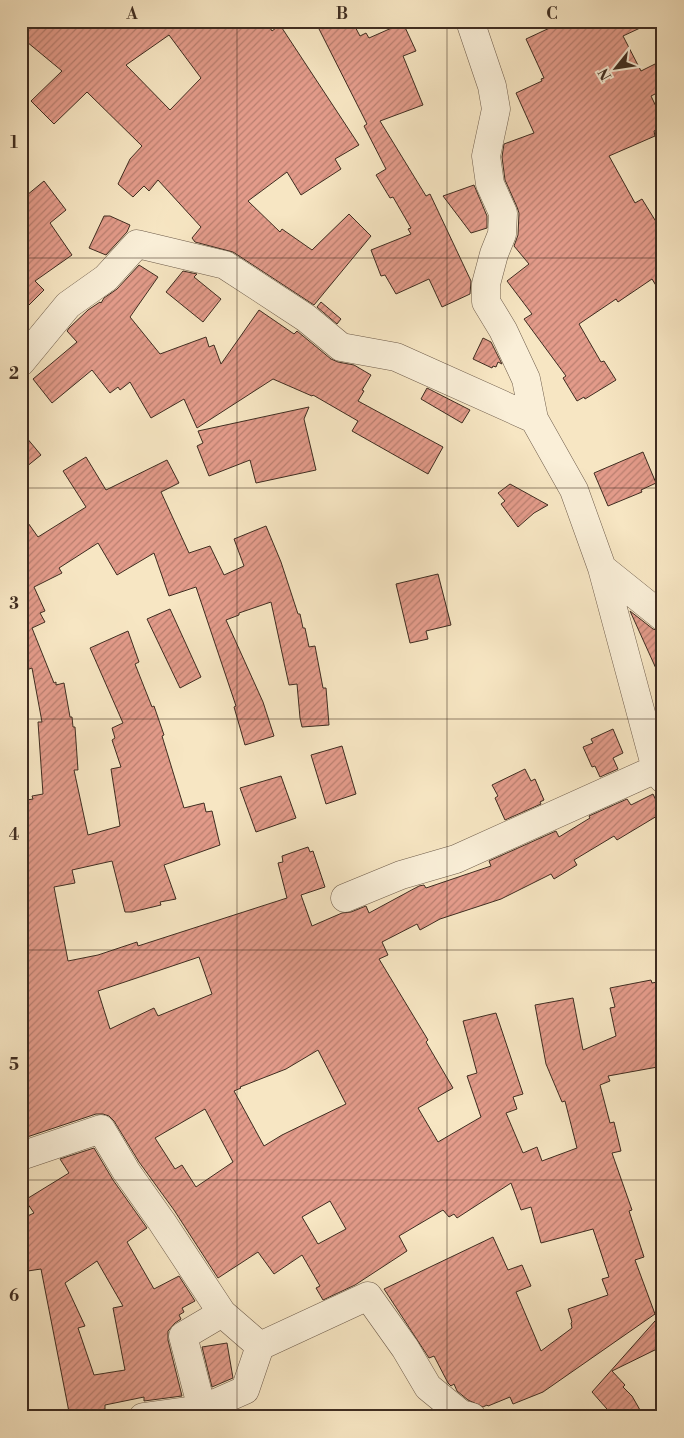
<svg xmlns="http://www.w3.org/2000/svg" width="684" height="1438" viewBox="0 0 684 1438" font-family="'Libre Bodoni',serif">
<defs>
<pattern id="building-hatch" width="6" height="6" patternUnits="userSpaceOnUse" patternTransform="scale(1.25)"><rect width="6" height="6" fill="#e39b8a"/><path d="M-1 1l2-2M0 6l6-6M5 7l2-2" fill="none" stroke="#b97f70"/></pattern>
</defs>
<rect width="100%" height="100%" fill="#f7e6c3"/>
<filter id="stains"><feTurbulence type="fractalNoise" baseFrequency=".004" numOctaves="4"/><feColorMatrix values="0 0 0 0 .2 0 0 0 0 .09 0 0 0 0 .02 0 0 0 .5 -.17"/></filter>
<radialGradient id="worn" r=".72"><stop offset=".6" stop-color="#630" stop-opacity="0"/><stop offset="1" stop-color="#630" stop-opacity=".3"/></radialGradient>
<path fill="url(#building-hatch)" stroke="#3f2d21" fill-rule="evenodd" d="M 21,21 L 266,21 L 272,31 L 280,25 L 359,145 L 335,159 L 341,169 L 301,195 L 287,172 L 248,201 L 280,232 L 282,229 L 312,250 L 349,214 L 371,236 L 314,305 L 233,252 L 195,242 L 192,238 L 201,227 L 158,180 L 149,191 L 144,186 L 133,197 L 118,184 L 130,159 L 142,146 L 87,92 L 54,124 L 31,101 L 62,71 L 21,37 ZM 169,35 L 201,78 L 170,110 L 126,65 Z
M 315,21 L 352,21 L 360,36 L 366,33 L 369,38 L 403,23 L 416,51 L 403,56 L 423,105 L 380,121 L 426,196 L 430,194 L 471,281 L 470,294 L 442,307 L 429,279 L 396,294 L 385,275 L 381,276 L 371,250 L 411,234 L 408,229 L 411,228 L 393,197 L 390,198 L 376,175 L 386,169 L 364,126 L 367,124 Z
M 570,21 L 655,21 L 623,36 L 641,71 L 663,60 L 663,90 L 651,96 L 663,121 L 663,127 L 654,131 L 655,136 L 609,156 L 635,203 L 642,199 L 663,233 L 663,297 L 652,279 L 618,302 L 616,299 L 579,324 L 601,362 L 604,361 L 616,380 L 585,399 L 584,397 L 577,401 L 563,378 L 566,376 L 524,319 L 532,314 L 507,281 L 529,264 L 514,246 L 518,235 L 519,213 L 517,207 L 505,180 L 502,157 L 504,144 L 534,133 L 516,93 L 542,81 L 541,79 L 544,78 L 526,39 L 556,25 L 557,27 Z
M 44,181 L 66,210 L 50,223 L 72,255 L 35,281 L 44,290 L 21,313 L 21,200 Z
M 474,185 L 487,216 L 487,228 L 471,233 L 443,196 Z
M 104,216 L 110,216 L 130,225 L 127,232 L 106,255 L 89,248 Z
M 139,265 L 158,277 L 130,317 L 160,354 L 206,337 L 209,347 L 214,345 L 221,364 L 259,310 L 294,334 L 297,331 L 331,359 L 338,362 L 354,365 L 371,375 L 362,390 L 364,391 L 358,401 L 443,447 L 428,474 L 352,431 L 358,421 L 313,395 L 312,396 L 273,379 L 197,428 L 184,399 L 151,418 L 130,382 L 120,390 L 118,387 L 110,393 L 92,370 L 52,403 L 33,379 L 77,342 L 67,331 L 69,328 L 88,310 L 100,302 L 101,303 L 104,298 L 117,289 Z
M 183,271 L 197,274 L 194,277 L 221,299 L 203,322 L 166,292 Z
M 321,302 L 341,319 L 337,324 L 317,307 Z
M 483,338 L 491,342 L 502,364 L 498,362 L 496,367 L 493,366 L 492,368 L 473,359 Z
M 427,388 L 470,410 L 462,423 L 421,399 Z
M 309,407 L 304,419 L 316,470 L 256,483 L 250,460 L 209,476 L 197,446 L 203,443 L 198,431 Z
M 21,431 L 41,455 L 21,471 Z
M 643,452 L 656,483 L 641,490 L 642,492 L 608,506 L 594,473 Z
M 86,457 L 106,490 L 167,460 L 179,483 L 161,492 L 189,553 L 210,546 L 224,575 L 244,566 L 234,539 L 266,526 L 281,562 L 298,614 L 300,614 L 303,628 L 305,628 L 309,647 L 315,646 L 323,688 L 326,688 L 329,725 L 302,727 L 300,718 L 297,684 L 289,685 L 271,602 L 239,613 L 239,615 L 226,620 L 263,702 L 274,736 L 245,745 L 234,707 L 236,706 L 196,587 L 169,596 L 154,553 L 117,575 L 98,543 L 59,568 L 62,573 L 34,587 L 45,611 L 40,613 L 45,622 L 32,628 L 54,683 L 56,682 L 56,685 L 64,683 L 70,717 L 72,717 L 73,727 L 75,727 L 78,770 L 74,770 L 88,835 L 120,826 L 111,769 L 121,767 L 112,740 L 115,738 L 112,728 L 123,723 L 90,648 L 128,631 L 139,662 L 135,664 L 152,707 L 154,706 L 164,735 L 162,736 L 184,808 L 204,803 L 206,812 L 212,811 L 220,845 L 164,865 L 176,899 L 160,902 L 161,905 L 132,912 L 125,912 L 112,861 L 72,870 L 75,883 L 54,887 L 68,961 L 98,955 L 137,942 L 138,946 L 287,898 L 278,863 L 283,862 L 282,856 L 308,847 L 310,852 L 313,851 L 325,887 L 301,895 L 312,926 L 342,913 L 351,912 L 366,906 L 369,913 L 419,886 L 424,885 L 426,888 L 491,866 L 489,861 L 556,831 L 559,837 L 590,818 L 589,816 L 627,799 L 631,805 L 653,794 L 662,813 L 617,840 L 614,836 L 574,860 L 577,865 L 554,879 L 551,874 L 501,899 L 440,919 L 420,930 L 417,924 L 382,942 L 388,955 L 379,959 L 428,1040 L 426,1042 L 453,1088 L 418,1108 L 438,1142 L 481,1117 L 467,1076 L 477,1073 L 463,1021 L 496,1013 L 523,1094 L 513,1097 L 517,1109 L 506,1113 L 523,1153 L 537,1147 L 542,1161 L 577,1148 L 565,1101 L 562,1102 L 546,1064 L 535,1005 L 573,998 L 583,1050 L 616,1036 L 610,1008 L 615,1007 L 610,988 L 651,980 L 652,983 L 663,981 L 663,1066 L 608,1076 L 610,1081 L 600,1085 L 610,1123 L 614,1122 L 621,1151 L 612,1153 L 632,1210 L 629,1211 L 644,1257 L 635,1260 L 655,1314 L 543,1392 L 513,1404 L 510,1397 L 488,1406 L 487,1405 L 483,1407 L 468,1400 L 457,1391 L 454,1384 L 451,1386 L 448,1383 L 434,1356 L 429,1358 L 384,1289 L 493,1237 L 508,1270 L 522,1265 L 531,1286 L 516,1292 L 541,1351 L 572,1328 L 571,1323 L 572,1322 L 568,1309 L 608,1295 L 602,1279 L 609,1277 L 593,1229 L 541,1243 L 531,1207 L 521,1210 L 511,1183 L 457,1218 L 454,1214 L 449,1217 L 443,1210 L 399,1236 L 407,1251 L 355,1285 L 323,1300 L 316,1288 L 320,1286 L 302,1255 L 274,1274 L 258,1252 L 218,1278 L 174,1210 L 139,1162 L 114,1121 L 109,1116 L 103,1114 L 96,1114 L 21,1139 L 21,801 L 33,799 L 32,796 L 43,794 L 38,722 L 42,722 L 32,668 L 21,672 L 21,513 L 38,537 L 86,507 L 63,471 ZM 199,957 L 212,994 L 158,1016 L 154,1008 L 110,1029 L 98,991 ZM 318,1050 L 346,1104 L 282,1135 L 264,1146 L 234,1091 L 241,1088 L 240,1087 L 286,1069 ZM 205,1109 L 233,1162 L 196,1187 L 182,1165 L 175,1169 L 155,1138 ZM 330,1201 L 346,1229 L 318,1244 L 302,1217 Z
M 510,484 L 548,505 L 534,513 L 518,527 L 501,504 L 505,501 L 498,493 Z
M 438,574 L 451,625 L 426,631 L 428,639 L 410,643 L 396,584 Z
M 170,609 L 201,677 L 180,688 L 147,619 Z
M 630,611 L 653,629 L 663,632 L 663,684 Z
M 613,729 L 623,753 L 613,758 L 618,769 L 600,777 L 595,766 L 592,767 L 583,747 L 593,743 L 591,739 Z
M 342,746 L 356,794 L 326,804 L 311,755 Z
M 525,769 L 531,781 L 535,779 L 544,800 L 540,802 L 541,804 L 505,820 L 495,798 L 498,796 L 492,785 Z
M 281,776 L 296,818 L 256,832 L 240,788 Z
M 94,1148 L 113,1180 L 147,1228 L 127,1242 L 154,1289 L 179,1276 L 195,1301 L 182,1308 L 184,1312 L 179,1315 L 181,1319 L 175,1323 L 168,1331 L 168,1340 L 182,1396 L 144,1401 L 144,1397 L 105,1405 L 105,1409 L 81,1414 L 80,1410 L 69,1412 L 41,1269 L 21,1272 L 21,1219 L 34,1213 L 25,1200 L 69,1173 L 60,1159 ZM 97,1261 L 123,1306 L 113,1308 L 125,1370 L 94,1375 L 78,1328 L 85,1326 L 65,1283 Z
M 663,1312 L 663,1346 L 612,1371 L 625,1385 L 623,1387 L 632,1396 L 644,1417 L 614,1417 L 592,1392 Z
M 227,1343 L 233,1378 L 212,1387 L 202,1347 Z
M 238,1410 L 240,1417 L 223,1417 Z"/>
<g fill="none" stroke-linecap="round" stroke-linejoin="round">
<g stroke="#6d5b4a" stroke-width="29">
<path id="minor" d="M 470,21 L 492,86 L 496,109 L 486,156 L 490,184 L 503,213 L 502,234 L 494,254 L 486,284 L 486,302 L 503,330 L 526,379 L 534,419
M 21,362 L 68,305 L 106,278 L 137,244 L 225,265 L 306,318 L 341,347 L 396,357 L 534,419 L 574,490 L 602,568 L 656,769
M 602,568 L 663,617
M 345,898 L 401,875 L 456,859 L 656,769 L 663,779
M 21,1156 L 101,1129 L 126,1171 L 162,1222 L 222,1313 L 260,1346 L 368,1296 L 405,1348 L 428,1387 L 461,1414 L 472,1417
M 202,1409 L 183,1336 L 222,1313
M 143,1417 L 202,1409 L 245,1390 L 260,1346"/>
</g>
<use href="#minor" stroke="#faefd8" stroke-width="28"/>
</g>
<path fill="none" stroke="#3f2d21" stroke-width="1" stroke-opacity="0.55" d="M 237,21 L 237,1417M 447,21 L 447,1417M 21,258 L 663,258M 21,488 L 663,488M 21,719 L 663,719M 21,950 L 663,950M 21,1180 L 663,1180"/>
<rect width="684" height="1438" fill="none" stroke="#f7e6c3" stroke-width="55"/>
<g transform="translate(616 68) rotate(240)" stroke="#faefd8" stroke-width="4" paint-order="stroke">
<path d="M0-4L9 19L0 12L-9 19Z" fill="#3f2d21"/>
<text y="-8" font-size="14" font-weight="bold" text-anchor="middle" fill="#3f2d21">N</text>
</g>
<rect x="28" y="28" width="628" height="1382" fill="none" stroke="#3f2d21" stroke-width="2"/>
<g font-size="16" text-anchor="middle" font-weight="bold" fill="#3f2d21">
<text x="132" y="19">A</text>
<text x="342" y="19">B</text>
<text x="552" y="19">C</text>
<text x="14" y="148">1</text>
<text x="14" y="379">2</text>
<text x="14" y="609">3</text>
<text x="14" y="840">4</text>
<text x="14" y="1070">5</text>
<text x="14" y="1301">6</text>
</g>
<rect width="100%" height="100%" filter="url(#stains)"/>
<rect width="100%" height="100%" fill="url(#worn)"/>
</svg>
